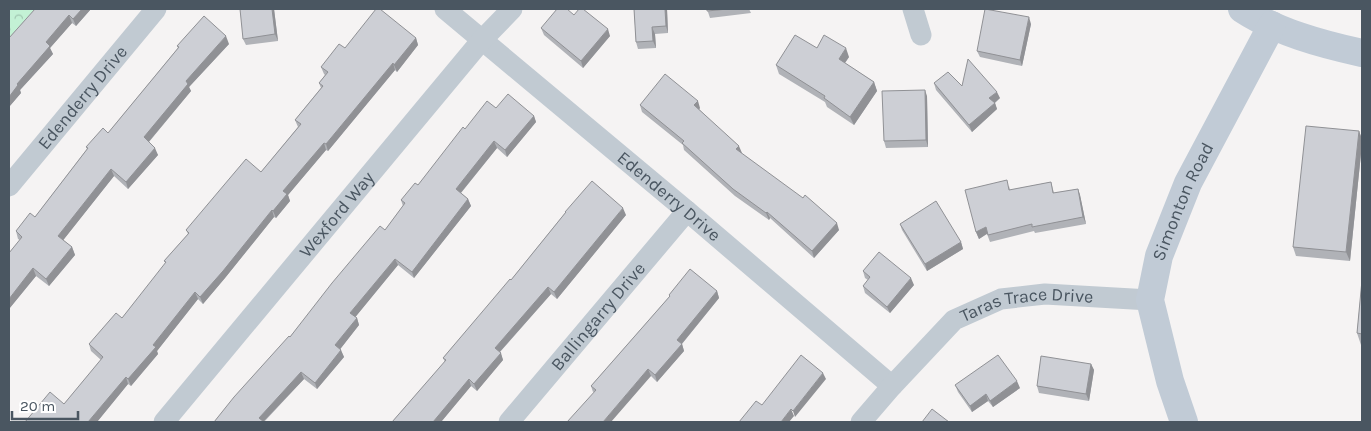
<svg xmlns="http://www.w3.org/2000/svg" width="1371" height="431" viewBox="0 0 1371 431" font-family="Karla,sans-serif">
<defs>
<pattern id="park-crowns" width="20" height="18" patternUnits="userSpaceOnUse" patternTransform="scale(1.25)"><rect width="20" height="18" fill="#c3f1d5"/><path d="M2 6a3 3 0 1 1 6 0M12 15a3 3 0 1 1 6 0" fill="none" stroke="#a0c6b0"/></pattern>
</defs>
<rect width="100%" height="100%" fill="#f5f3f3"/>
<path fill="url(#park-crowns)" d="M 9,9 L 80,9 L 9,76 Z"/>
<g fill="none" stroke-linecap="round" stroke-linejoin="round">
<g stroke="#c1cad2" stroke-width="21">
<path id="s1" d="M 445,9 L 687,211 L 892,386"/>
<path d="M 913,9 L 921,35"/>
<path id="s2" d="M 9,186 L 156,9"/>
<path id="s3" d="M 164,422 L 481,41 L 512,9"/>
<path id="s4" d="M 509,422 L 687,211"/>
<path id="s5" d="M 861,422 L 892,386 L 954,320 L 1001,299 L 1045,294 L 1150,300"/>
</g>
<g stroke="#c1cbd6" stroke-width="28">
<path d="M 1242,9 C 1277,32 1321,44 1362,53"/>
<path id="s6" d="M 1184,422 L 1170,381 L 1150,300 L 1159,256 L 1188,183 L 1272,25"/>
</g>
</g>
<path fill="#b0b2b7" d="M 35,9 L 91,9 L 76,26 L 72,23 L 50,48 L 53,54 L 20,90 L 21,93 L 9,107 L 9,38 Z
M 274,9 L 278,41 L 246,45 L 243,39 Z
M 634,9 L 667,9 L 668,33 L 655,34 L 656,48 L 638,49 L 636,42 Z
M 707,9 L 752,9 L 749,9 L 751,13 L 710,18 Z
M 574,15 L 610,36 L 583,68 L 544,35 L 541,28 Z
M 1031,24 L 1022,66 L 980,57 L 977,51 Z
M 416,38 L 418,45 L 397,72 L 395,70 L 328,151 L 326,150 L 288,195 L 290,201 L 276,218 L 274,217 L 225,278 L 203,304 L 198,299 L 157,351 L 158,354 L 131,386 L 128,384 L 97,422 L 25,422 L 64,404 L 101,360 L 91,351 L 89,344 L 122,318 L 166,264 L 164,261 L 188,234 L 186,230 L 261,172 L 298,127 L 295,120 L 321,88 L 319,83 L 325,75 L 324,74 L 321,67 L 345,48 Z
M 229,44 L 189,87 L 191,91 L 149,142 L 158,155 L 128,189 L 114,176 L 63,240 L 72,247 L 75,255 L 49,286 L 36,276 L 9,309 L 9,253 L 20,240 L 18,239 L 16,231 L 35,217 L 87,149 L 86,147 L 108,133 L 178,48 L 177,46 Z
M 817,48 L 849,57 L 845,63 L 874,82 L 877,91 L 854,125 L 827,107 L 825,102 L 779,74 L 776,65 Z
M 934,83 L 962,86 L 1000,98 L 995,103 L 997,109 L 972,132 L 936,90 Z
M 927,96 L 928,147 L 886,148 L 884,141 Z
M 640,105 L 700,108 L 699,109 L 741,153 L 839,230 L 814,258 L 770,218 L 769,220 L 735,196 L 684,150 L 683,145 L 642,112 Z
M 496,108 L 534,116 L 536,122 L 507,157 L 497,148 L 461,193 L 468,199 L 471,206 L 414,278 L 398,265 L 355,317 L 357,318 L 359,325 L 340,349 L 344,357 L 317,389 L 304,379 L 264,422 L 214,422 L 385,230 L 403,206 L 401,200 L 418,185 L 465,129 Z
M 1359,131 L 1362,139 L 1362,144 L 1350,261 L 1296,256 L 1293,247 Z
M 1051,182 L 1054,193 L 1078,189 L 1080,195 L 1086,224 L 1035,233 L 1034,231 L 990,242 L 987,234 L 979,239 L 976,232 L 1009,186 L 1010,190 Z
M 565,212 L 626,215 L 557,299 L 551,294 L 500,352 L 503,360 L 477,391 L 471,386 L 441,422 L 392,422 L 445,362 L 443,358 L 511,280 L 565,213 Z
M 900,224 L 961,242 L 963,249 L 927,271 L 902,230 Z
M 863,271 L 914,285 L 890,313 L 865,293 L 863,286 L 868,280 L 865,278 Z
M 1362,280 L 1362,345 L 1361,345 L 1357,333 Z
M 717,291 L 719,298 L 682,344 L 684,351 L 657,382 L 651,376 L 593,392 L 591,386 L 670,296 L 669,295 Z
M 1091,364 L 1094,370 L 1089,401 L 1039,393 L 1037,386 Z
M 955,385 L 1020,388 L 993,407 L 988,401 L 972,412 L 958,392 Z"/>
<path fill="#909195" d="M 82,9 L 91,9 L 76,26 L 73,19 Z
M 272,9 L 274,9 L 278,41 L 275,34 Z
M 665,9 L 667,9 L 668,33 L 666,26 Z
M 69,15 L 72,23 L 50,48 L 53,54 L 20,90 L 21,93 L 9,107 L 9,97 L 17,84 L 46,42 Z
M 1029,17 L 1031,24 L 1022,66 L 1020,60 Z
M 652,27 L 655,34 L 656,48 L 653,41 Z
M 608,29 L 610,36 L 583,68 L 581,61 Z
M 226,36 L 229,44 L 189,87 L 191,91 L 146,145 L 144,137 L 186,81 Z
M 416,38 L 418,45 L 397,72 L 394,65 Z
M 846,48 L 849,57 L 842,67 L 839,59 Z
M 393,63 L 395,70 L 328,151 L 326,144 Z
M 874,82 L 877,91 L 854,125 L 850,117 Z
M 925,90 L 927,96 L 928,147 L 926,140 Z
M 997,92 L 1000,98 L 992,105 L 989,98 Z
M 698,101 L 700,108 L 697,112 L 694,105 Z
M 995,103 L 997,109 L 972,132 L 969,125 Z
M 534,116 L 536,122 L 507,157 L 505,150 Z
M 1359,131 L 1362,139 L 1362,144 L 1350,261 L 1346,252 Z
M 494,141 L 497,148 L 459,195 L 456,189 Z
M 324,143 L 326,150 L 288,195 L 290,201 L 276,218 L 273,211 L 283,191 Z
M 739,146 L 742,153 L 739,156 L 736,149 Z
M 155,148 L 158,155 L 128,189 L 126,182 Z
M 111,169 L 114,176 L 61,243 L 58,236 Z
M 1078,189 L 1080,195 L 1086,224 L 1083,217 Z
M 468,199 L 471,206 L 414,278 L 412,272 Z
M 623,208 L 626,215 L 557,299 L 554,292 Z
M 272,210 L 274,217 L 225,278 L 203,304 L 200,297 Z
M 767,212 L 770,218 L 769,220 L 766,213 Z
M 837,223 L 839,230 L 814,258 L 812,251 Z
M 986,227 L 988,233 L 979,239 L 976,232 Z
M 961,242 L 963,249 L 927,271 L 925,264 Z
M 72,247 L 75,255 L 49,286 L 46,279 Z
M 395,259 L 398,265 L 353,320 L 350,313 Z
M 33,268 L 36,276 L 9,309 L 9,299 Z
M 911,278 L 914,285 L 890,313 L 887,307 Z
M 548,287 L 551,294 L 497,355 L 495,348 Z
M 717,291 L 719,298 L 680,346 L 677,340 Z
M 195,292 L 198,299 L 157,351 L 158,354 L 131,386 L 128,379 L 153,345 Z
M 357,318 L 359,325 L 338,352 L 335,345 Z
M 682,344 L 684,351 L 657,382 L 655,375 Z
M 341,350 L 344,357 L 317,389 L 315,383 Z
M 501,353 L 503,360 L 477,391 L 474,384 Z
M 1091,364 L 1094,370 L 1089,401 L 1086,394 Z
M 648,369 L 651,376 L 611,422 L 603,422 Z
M 301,372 L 304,379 L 263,422 L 259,418 Z
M 823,373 L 826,379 L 795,417 L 793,411 Z
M 126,377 L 128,384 L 97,422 L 88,422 Z
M 469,379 L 471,386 L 441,422 L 433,422 Z
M 1017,381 L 1020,388 L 993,407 L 990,401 Z
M 986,394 L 988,401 L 972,412 L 970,406 Z
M 791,409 L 794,416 L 789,422 L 781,422 Z"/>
<path fill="#cdcfd5" stroke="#909195" d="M 35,9 L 82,9 L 73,19 L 69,15 L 46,42 L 50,46 L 17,84 L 18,85 L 9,97 L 9,38 Z
M 240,9 L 272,9 L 275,34 L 243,39 Z
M 376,9 L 380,9 L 416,38 L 394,65 L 393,63 L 326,144 L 324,143 L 283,191 L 287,194 L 273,211 L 272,210 L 223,271 L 200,297 L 195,292 L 153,345 L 156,347 L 128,379 L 126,377 L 88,422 L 25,422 L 50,392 L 64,404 L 103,357 L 89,344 L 116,313 L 122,318 L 166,262 L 164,261 L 189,233 L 186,230 L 246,159 L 261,172 L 301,124 L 295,120 L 323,86 L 319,83 L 328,72 L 321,67 L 339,44 L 345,48 Z
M 557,9 L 567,9 L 574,15 L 579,9 L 583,9 L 608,29 L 581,61 L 541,28 Z
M 634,9 L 665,9 L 666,26 L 652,27 L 653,41 L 636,42 Z
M 707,9 L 728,9 L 707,11 Z
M 985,9 L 1029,17 L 1020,60 L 977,51 Z
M 204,16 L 226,36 L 186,81 L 188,84 L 144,137 L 155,148 L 126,182 L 111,169 L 58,236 L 72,247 L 46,279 L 33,268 L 9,299 L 9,253 L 22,237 L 16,231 L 30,213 L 35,217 L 88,148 L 86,147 L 103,128 L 108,133 L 179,47 L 177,46 Z
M 795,35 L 817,48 L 824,35 L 846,48 L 839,59 L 874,82 L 850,117 L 824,98 L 825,96 L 776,65 Z
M 968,59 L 997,92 L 989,98 L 995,103 L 969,125 L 934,83 L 948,72 L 962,86 Z
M 665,74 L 698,101 L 694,105 L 739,146 L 736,149 L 803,198 L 805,195 L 837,223 L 812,251 L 767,212 L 766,213 L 733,189 L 682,143 L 684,141 L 640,105 Z
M 925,90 L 926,140 L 884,141 L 882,91 Z
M 508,94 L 534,116 L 505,150 L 494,141 L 456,189 L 468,199 L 412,272 L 395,259 L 350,313 L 357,318 L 335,345 L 341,350 L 315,383 L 301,372 L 259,418 L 264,422 L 214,422 L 234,397 L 289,336 L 290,337 L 332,283 L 380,226 L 385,230 L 405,203 L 401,200 L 415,183 L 418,185 L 463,127 L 465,129 L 487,101 L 496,108 Z
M 1306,126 L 1359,131 L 1346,252 L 1293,247 Z
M 1007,180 L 1009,190 L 1051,182 L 1053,193 L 1078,189 L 1083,217 L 1032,227 L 1032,224 L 988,235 L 986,227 L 976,232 L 965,190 Z
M 592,181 L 623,208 L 554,292 L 548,287 L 495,348 L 501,353 L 474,384 L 469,379 L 433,422 L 392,422 L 446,360 L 443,358 L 488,305 L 510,279 L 511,280 L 566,212 L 565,212 Z
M 936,201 L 961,242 L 925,264 L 900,224 Z
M 879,252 L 911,278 L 887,307 L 863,286 L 870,277 L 863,271 Z
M 690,269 L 717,291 L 677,340 L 682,344 L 655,375 L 648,369 L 603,422 L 567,422 L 596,390 L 591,386 L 670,296 L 669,295 Z
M 1362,280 L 1362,334 L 1357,333 Z
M 801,355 L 823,373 L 793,411 L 791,409 L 781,422 L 739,422 L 756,401 L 762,405 Z
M 998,355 L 1017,381 L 990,401 L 986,394 L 970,406 L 955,385 Z
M 1041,356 L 1091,364 L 1086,394 L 1037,386 Z
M 932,409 L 949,422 L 922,422 Z"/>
<g text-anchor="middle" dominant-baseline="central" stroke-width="4" stroke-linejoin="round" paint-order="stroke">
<g font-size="18" fill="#4a5661" stroke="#fff">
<text stroke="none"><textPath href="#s2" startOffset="115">Edenderry Drive</textPath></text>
<text stroke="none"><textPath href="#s1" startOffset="292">Edenderry Drive</textPath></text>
<text stroke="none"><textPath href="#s6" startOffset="231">Simonton Road</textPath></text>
<text stroke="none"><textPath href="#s3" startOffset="270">Wexford Way</textPath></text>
<text stroke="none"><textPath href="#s5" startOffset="214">Taras Trace Drive</textPath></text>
<text stroke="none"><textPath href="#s4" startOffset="138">Ballingarry Drive</textPath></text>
</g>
</g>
<rect width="1371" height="431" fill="none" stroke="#4a5661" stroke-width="20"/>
<path d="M12 411v8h66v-8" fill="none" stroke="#4a5661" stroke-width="2.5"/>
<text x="20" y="411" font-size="15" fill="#4a5661" stroke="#ffffff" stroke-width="4" paint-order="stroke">20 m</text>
</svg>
